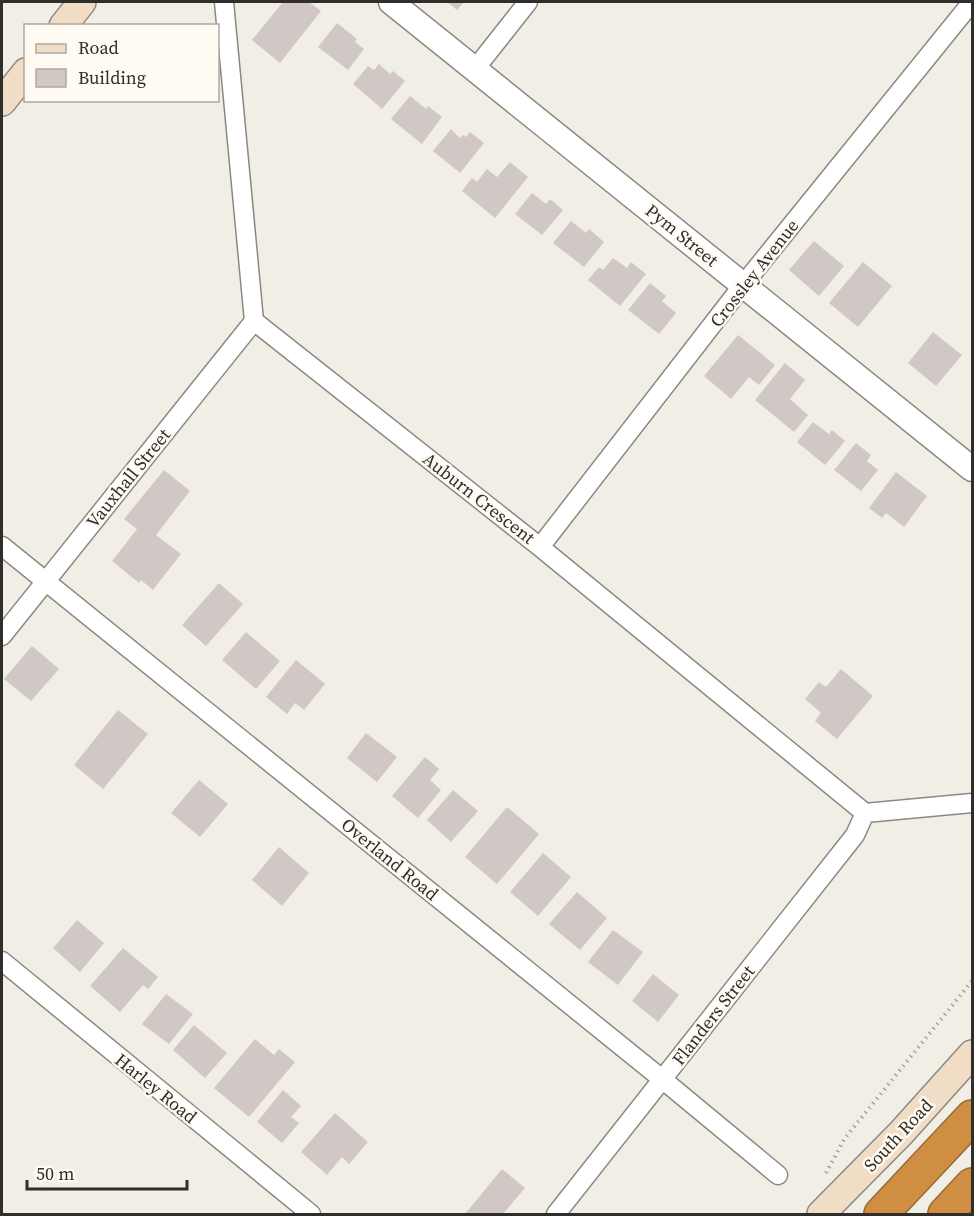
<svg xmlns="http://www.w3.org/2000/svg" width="974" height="1216" font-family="'Source Serif 4',serif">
  <rect width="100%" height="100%" fill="#f1eee6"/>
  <path fill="#d1c8c5" d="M283,2H309L321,11L280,63L252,40Z
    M447,2H464L457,10Z
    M337,23L357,39L355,42L364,49L348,70L318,47Z
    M379,64L390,74L393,71L405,81L382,109L353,84L368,66L374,70Z
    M410,96L426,109L428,106L442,117L422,144L391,119Z
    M451,129L460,138L463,135L466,137L470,132L484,143L460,173L433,151Z
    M510,162L528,177L495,218L462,191L472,178L477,182L487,169L497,177Z
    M532,193L546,204L550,199L563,210L542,235L515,214Z
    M571,221L586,233L589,229L604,242L584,267L553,243Z
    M814,241L844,266L819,296L789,270Z
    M613,258L627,268L631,262L646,274L620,306L588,280L599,267L603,270Z
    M863,262L892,286L858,327L829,303Z
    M650,283L666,296L662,301L676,313L659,334L628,310Z
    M933,332L962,355L936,386L908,363Z
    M738,335L775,365L759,385L749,377L731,399L704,376Z
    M785,363L805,380L790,399L808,415L794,432L755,400Z
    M813,422L829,434L832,430L845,441L825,465L797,442Z
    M856,443L871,455L867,461L878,470L861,491L834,470Z
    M164,470L190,491L156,535L181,554L153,590L141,580L139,583L112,561L137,529L124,519Z
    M896,472L927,496L904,527L886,513L882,518L869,508Z
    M219,583L243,604L206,646L182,625Z
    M246,632L280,661L256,689L222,660Z
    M32,646L59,669L31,701L4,679Z
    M296,660L325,684L304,710L295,703L287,714L266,697Z
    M841,669L873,696L837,739L815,721L821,713L805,699L819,682L826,687Z
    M118,710L148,734L103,789L74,765Z
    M366,733L397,757L377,782L347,758Z
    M425,757L439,769L430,780L441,790L418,818L392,796Z
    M199,780L228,804L200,837L171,813Z
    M453,790L478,811L451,842L427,820Z
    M507,807L539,834L497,884L465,857Z
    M279,847L309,873L282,906L252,880Z
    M543,853L571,877L538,916L510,892Z
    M577,892L607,918L580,950L549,924Z
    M77,920L104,943L80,972L53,948Z
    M613,930L643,952L618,985L588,962Z
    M123,948L158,977L148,989L143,985L120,1012L90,986Z
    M653,974L679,995L658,1022L632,1001Z
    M166,994L193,1014L169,1044L142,1024Z
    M194,1025L227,1053L205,1078L173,1050Z
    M255,1039L274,1055L279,1049L295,1062L249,1117L214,1088Z
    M283,1090L301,1106L291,1117L299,1123L282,1143L257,1122Z
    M335,1113L368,1142L349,1164L342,1157L327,1175L301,1152Z
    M502,1169L525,1188L503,1214H465Z"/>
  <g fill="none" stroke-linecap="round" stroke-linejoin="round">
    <g stroke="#8c8982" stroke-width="21">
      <path id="minor" d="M224,2L254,321L540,547L865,813L972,803
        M475,69L528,2
        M2,546L662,1079L778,1175
        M540,547L743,285L972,2
        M2,636L254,321
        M2,961L311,1214
        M556,1214L855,835L865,813"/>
    </g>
    <g stroke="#8c8982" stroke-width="27">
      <path id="tertiary" d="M391,2L972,469"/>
    </g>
    <g stroke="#8c8982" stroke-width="30">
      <path id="secondary" d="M63,26L82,2
        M2,102L26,72
        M821,1214L901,1133L972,1054"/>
    </g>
    <g stroke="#986c3a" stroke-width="36">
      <path id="motorway" d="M881,1214L972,1117
        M945,1214L972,1185"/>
    </g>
    <path stroke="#a6a49e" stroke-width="4" stroke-dasharray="1.5 4.5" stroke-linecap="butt" d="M826,1173L845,1138L972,981"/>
    <use href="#minor" stroke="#fff" stroke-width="18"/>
    <use href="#tertiary" stroke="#fff" stroke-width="24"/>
    <use href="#secondary" stroke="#f1ddc6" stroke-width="27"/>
    <use href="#motorway" stroke="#d08e42" stroke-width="33"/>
  </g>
  <g text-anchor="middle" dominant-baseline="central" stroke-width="5" stroke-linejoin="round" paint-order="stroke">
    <g font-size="18" fill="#2f2e2b" stroke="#fffbf3">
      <text transform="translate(682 235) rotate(39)">Pym Street</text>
      <text transform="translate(754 273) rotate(-52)">Crossley Avenue</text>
      <text transform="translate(128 478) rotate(-51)">Vauxhall Street</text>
      <text transform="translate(479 498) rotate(38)">Auburn Crescent</text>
      <text transform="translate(390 859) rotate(39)">Overland Road</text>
      <text transform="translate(713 1015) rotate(-52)">Flanders Street</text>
      <text transform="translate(156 1088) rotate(39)">Harley Road</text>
      <text transform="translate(898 1135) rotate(-47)">South Road</text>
    </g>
  </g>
  <rect width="974" height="1216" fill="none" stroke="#2f2e2b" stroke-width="6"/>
  <rect x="24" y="24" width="195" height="78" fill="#fffbf3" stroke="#aca9a3" stroke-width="1.5"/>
  <rect x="36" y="44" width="30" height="9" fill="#f1ddc6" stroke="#aca9a3" stroke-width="1.5"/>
  <text x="78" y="54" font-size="18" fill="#2f2e2b">Road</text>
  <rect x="36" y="69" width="30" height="18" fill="#d1c8c5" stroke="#aca9a3" stroke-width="1.5"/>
  <text x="78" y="84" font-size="18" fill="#2f2e2b">Building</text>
  <path d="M27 1180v9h160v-9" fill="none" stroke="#2f2e2b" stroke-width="3"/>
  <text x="36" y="1180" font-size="18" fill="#2f2e2b" stroke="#fffbf3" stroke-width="4.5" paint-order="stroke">50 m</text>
</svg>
